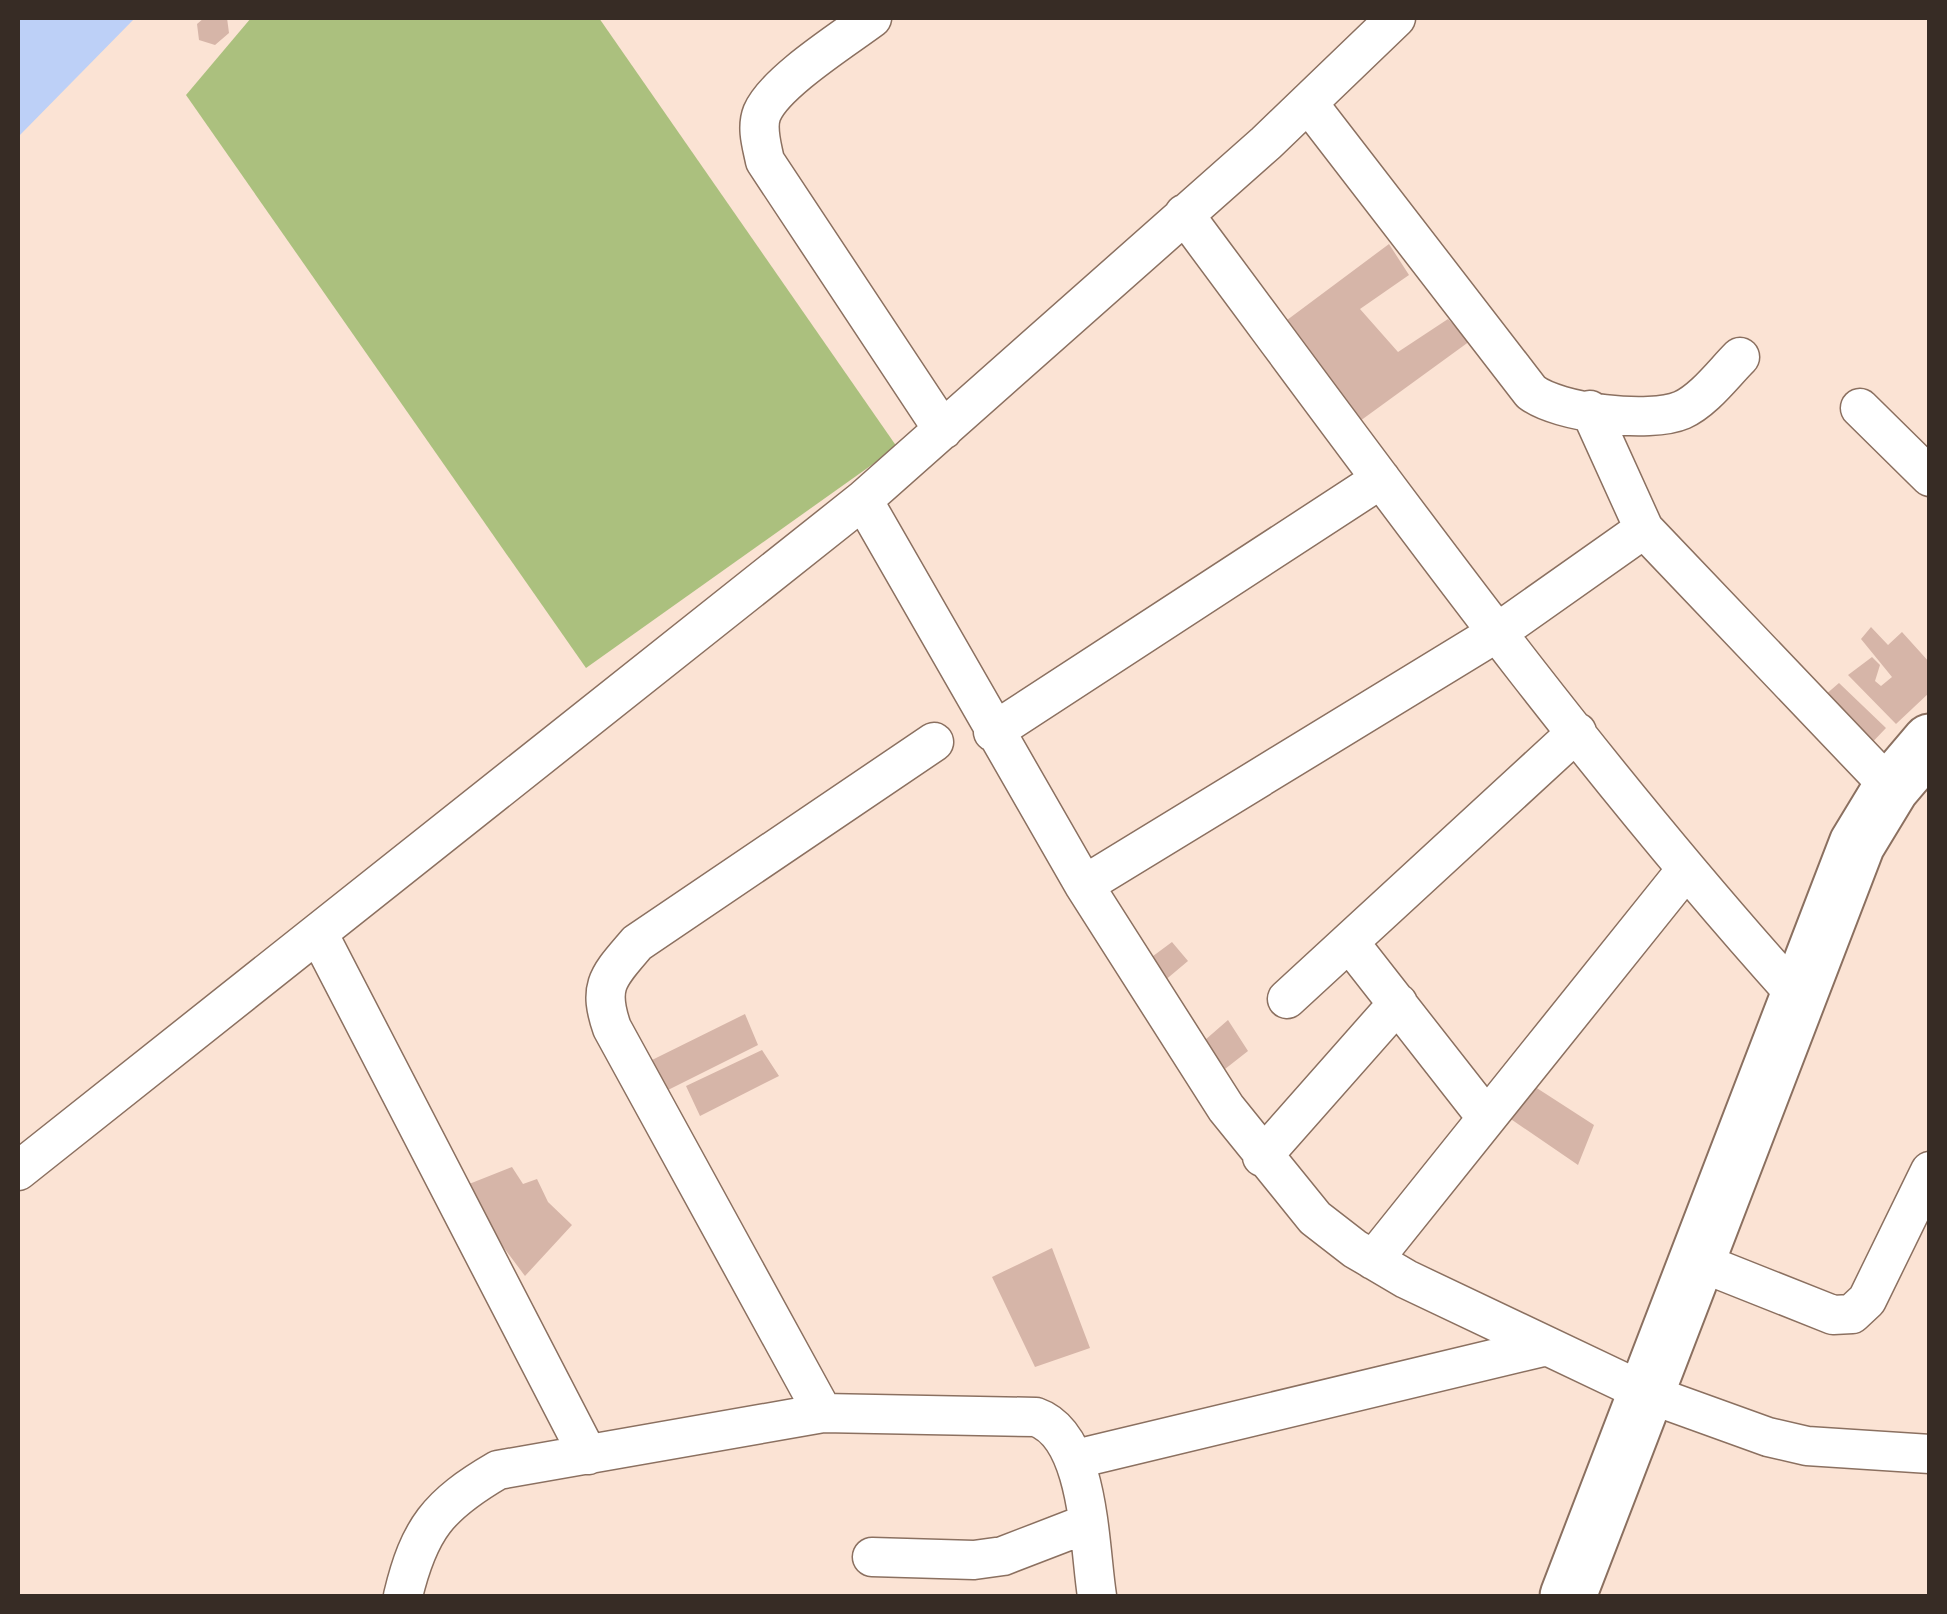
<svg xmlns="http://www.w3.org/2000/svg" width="1947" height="1614" font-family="Bitter,serif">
  <rect width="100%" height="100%" fill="#fbe3d4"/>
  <path fill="#abc07e" d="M251,18H599L897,447L586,668L186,95Z"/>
  <path fill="#bdd0f7" d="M18,18H135L18,137Z"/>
  <path fill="#d6b5a8" d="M204,18H227L229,33L215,45L199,40L197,24Z
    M1389,244L1409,275L1360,309L1398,352L1448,319L1470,341L1349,429L1275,329Z
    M1871,627L1888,645L1902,632L1930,663V692L1896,724L1848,675L1872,657L1880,665L1875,681L1881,686L1892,677L1861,639Z
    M1839,683L1886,728L1864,751L1817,702Z
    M1172,942L1188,961L1157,987L1141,965Z
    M745,1014L758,1045L668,1090L652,1060Z
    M1228,1020L1248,1051L1211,1080L1197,1047Z
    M762,1050L779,1076L700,1116L686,1086Z
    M1529,1083L1594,1125L1578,1165L1502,1113Z
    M512,1167L523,1184L537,1179L548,1202L572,1225L525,1276L459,1188Z
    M1052,1248L1090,1348L1035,1367L992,1277Z"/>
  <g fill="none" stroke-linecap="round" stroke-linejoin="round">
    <g stroke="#8b7060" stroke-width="41">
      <path id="minor" d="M872,18C844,39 775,82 762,113C756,128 762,146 765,161L943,430
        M1308,103L1531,392C1558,413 1650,424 1682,410C1704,400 1723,374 1740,357
        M1184,214C1382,480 1576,751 1798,997
        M1860,408L1930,477
        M1590,410L1644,529L1891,788
        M863,500L1084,885L1226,1108L1315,1218L1355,1249L1406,1279L1646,1393L1768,1437L1807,1446L1930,1454
        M993,732L1381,479
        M1084,885L1498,632L1644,529
        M318,933L588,1455
        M1349,942L1486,1117
        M1287,999L1577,732
        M1262,1157L1398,1003
        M18,1171L863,500L1266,143L1396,18
        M1373,1260L1685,871
        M1697,1261L1833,1315L1852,1314L1867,1300L1930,1171
        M823,1413L612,1028C597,985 609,976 637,943L934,742
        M1076,1459L1547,1346
        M872,1557L974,1560L1003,1556L1086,1524
        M403,1596C419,1529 438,1505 498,1470L823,1413L1036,1417C1090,1436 1089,1545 1097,1596"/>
    </g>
    <g stroke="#8b7060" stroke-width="59">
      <path id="primary" d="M1568,1596L1857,844L1891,788L1930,742"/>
    </g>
    <use href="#minor" stroke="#fff" stroke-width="38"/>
    <use href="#primary" stroke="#fff" stroke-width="55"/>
  </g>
  <rect width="1947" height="1614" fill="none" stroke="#372c25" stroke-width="40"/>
</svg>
